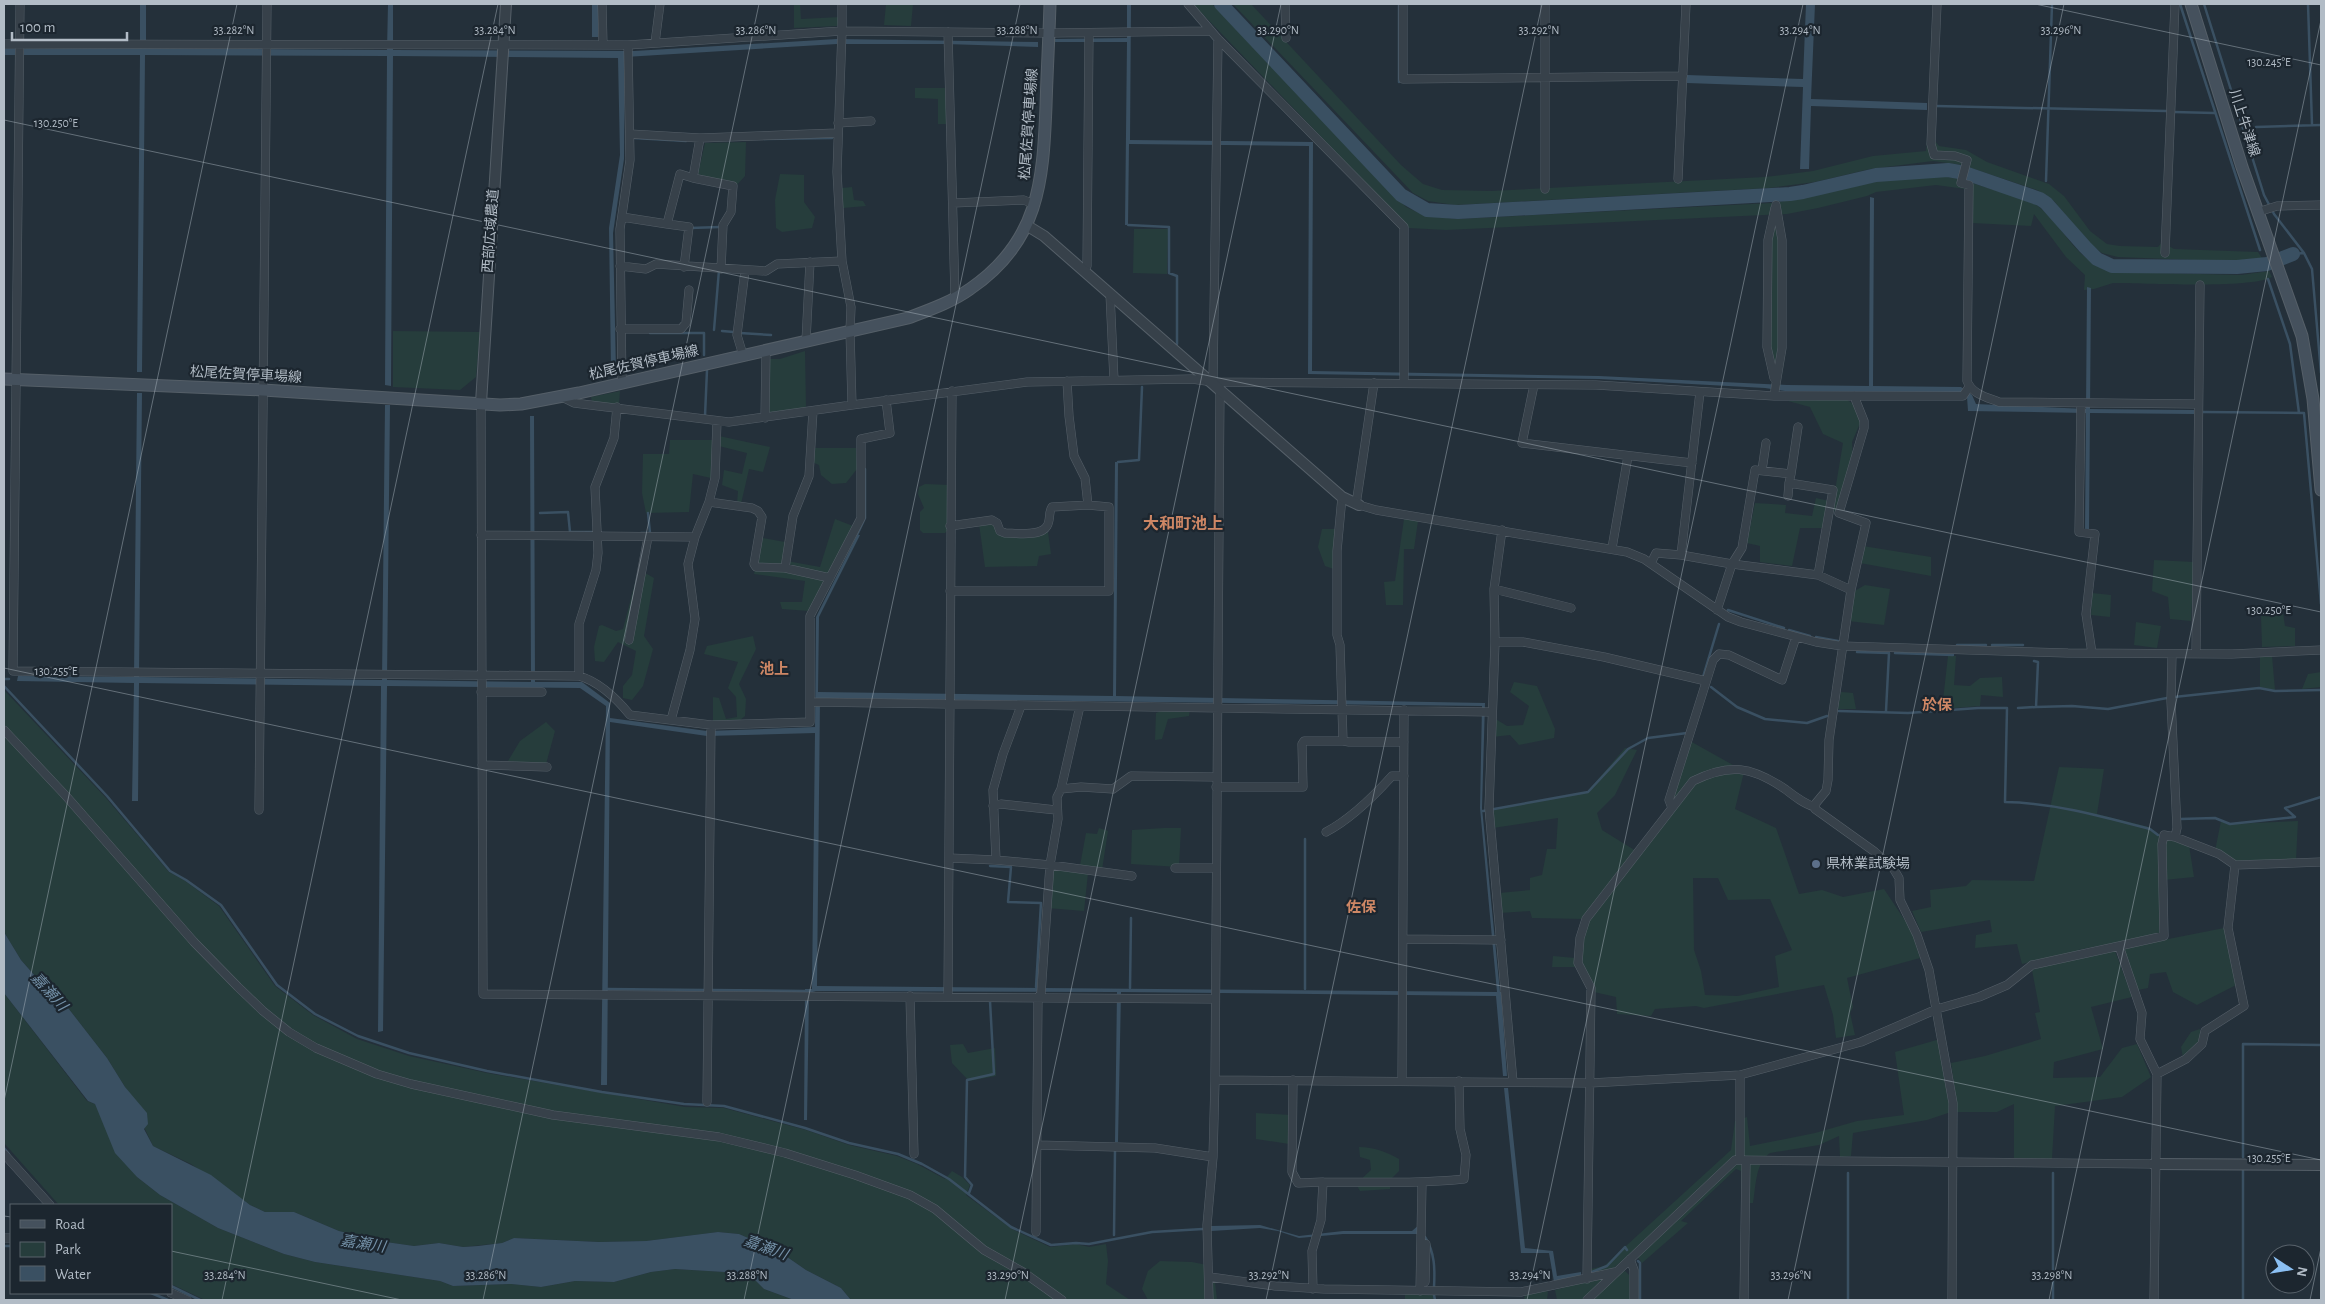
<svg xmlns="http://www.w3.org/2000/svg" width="2325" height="1304" font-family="'Alegreya Sans','Noto Sans JP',sans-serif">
  <rect width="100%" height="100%" fill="#24303a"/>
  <path fill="#263d3c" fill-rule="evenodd" d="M794,4H800L801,19L840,17L837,26L794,28Z
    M886,4H913L911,26L884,25Z
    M1193,4H1212L1406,207L1426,216L1457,219L1771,203C1825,196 1878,176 1932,176C1952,175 1973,183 1991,189C2003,192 2017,195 2028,200C2065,219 2069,262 2117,272L2241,275L2269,271L2272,277C2250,289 2144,283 2113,283L2094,289L2084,290L2085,275L2066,257L2034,214L2031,226L1972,223L1973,190L1936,185L1876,192L1867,196L1818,208L1787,214L1446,230L1409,228Z
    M1233,4H1251L1401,165L1423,184L1442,190L1491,191L1765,177L1813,171L1873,156L1926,151L1927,141H1935L1939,146L1966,150L1987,162L2049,184L2064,196L2090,231L2107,244L2120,246L2158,247L2162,242L2174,249L2258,252L2262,258L2245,262L2118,257L2102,253L2084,239L2054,201L2037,190L1962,165L1933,161L1870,169L1815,182L1769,188L1455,205L1428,201L1413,193Z
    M915,88H946V124H938V99L915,98Z
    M746,142L745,176L736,186L698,174L705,143Z
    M780,174L804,175V202L815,217L812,228L782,232L776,228L775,200Z
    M852,187L854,200L863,201L866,206L843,208L842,188Z
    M1774,218L1780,241V348L1776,367L1773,365L1770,347V242Z
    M1134,229H1168L1167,274L1133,273Z
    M393,331L480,332L476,377L460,390L393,387Z
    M805,351L806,408L767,413L768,359H780Z
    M620,391L619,404L592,402L591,397Z
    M1846,399L1856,406L1861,421L1852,442L1853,460L1836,512L1832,509L1843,443L1823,434L1810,407L1788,401Z
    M719,436L770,447L763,472L749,469L741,504H737L738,491L722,485L724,470L742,474L747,453L719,446Z
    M670,440H713L711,478L693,474L689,512L646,513L642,493L643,454H669Z
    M814,448H856L857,469L846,483L832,484L821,475L819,465L812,462Z
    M925,484L949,485L948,530L945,533H923L920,530V512L924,508L918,494L919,487Z
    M1816,498L1829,501L1823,528H1800L1792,566L1760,562V546L1747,543L1755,503L1786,505L1785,513L1812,516Z
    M835,519L853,526L809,611L782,609L780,602H802L805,581L754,574L763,538L785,542L787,561L820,567Z
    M1404,519L1418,521L1414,549H1404L1403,605H1386L1384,582L1395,581Z
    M991,522L996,525L999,534L1034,535L1048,532L1051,554L1039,556L1037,566L985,567L979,524Z
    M1322,529H1336L1334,569L1325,566L1318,547Z
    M1863,546L1931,557V576L1860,563Z
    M2154,560L2194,562L2191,621L2170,619L2168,597L2152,591Z
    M647,574L654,578L644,636L653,649L643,686L632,700L623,698V686L632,675L636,651L618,642L604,662L595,661L594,647L599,626L602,625L616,631L623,629L637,575Z
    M1865,585L1890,589L1884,625L1848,621L1853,592Z
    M2092,593L2111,595L2110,617L2091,615Z
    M2283,613L2285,626L2295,628V646L2262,647L2261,616Z
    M2136,622L2161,626L2157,648L2134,645Z
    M753,636L756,649L739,684L746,699L745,716L739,721L713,722V697L719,698L726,719L737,717L736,697L728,688L738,662L704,654L707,646Z
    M1948,656H1956L1954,685L1970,686L1980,678L2002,677L2003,697L1981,695L1980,706L1942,709Z
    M2272,656L2275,690L2260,687V657Z
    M2321,672V687L2302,689L2308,674Z
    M1514,682L1537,686L1555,729L1554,738L1519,745L1510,735L1492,737L1494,718L1507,726L1523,725L1529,706L1510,692Z
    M4,690L106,798L169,872L184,880L219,906L275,986L313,1015L357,1039L409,1056L487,1073L685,1107L724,1108L806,1130L849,1145L897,1156L917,1164L945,1179L952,1171L962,1177L970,1185L966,1195L1012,1229L1050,1247L1076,1244L1089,1247L1106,1244L1108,1261L1106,1284L1130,1300H851L841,1288L806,1270L780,1252L761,1247L753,1240L739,1234L718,1232L646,1241L599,1242L514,1238L502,1243L463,1247L439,1243L414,1246L386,1242L339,1231L294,1212H265L250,1205L191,1164L153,1146L125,1087L107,1058L65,1004L50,993L21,960L4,932Z
    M1841,692L1853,693L1856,709H1838Z
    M1190,709L1189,716L1168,719L1162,739L1155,740L1156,713L1164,710Z
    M546,722L555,731L546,764L508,761L520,741Z
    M1690,741L1733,765L1712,770L1675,800L1673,798Z
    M1625,748L1637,750L1615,795L1597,813L1602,830L1636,851L1584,919L1532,918L1530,911L1500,913L1499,893L1530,890V878L1542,875L1547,849H1556L1558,818L1493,828L1490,809L1587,792Z
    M2059,767L2104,769L2097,814L2149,827L2160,835L2159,934L2078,950V958L2115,951L2132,997L2091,1007L2103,1049L2054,1062L2053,1078L2100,1077L2122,1048L2137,1044L2151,1077L2122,1097L2055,1106L2052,1159L2014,1158V1104L1997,1112H1951L1927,1120L1853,1133L1851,1156L1840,1157L1839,1136L1819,1145L1770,1153C1755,1163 1756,1187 1753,1203H1741V1171L1736,1169L1681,1221L1688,1223L1642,1263L1633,1251L1609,1272L1592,1276L1591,1269L1604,1266L1731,1150L1735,1121L1747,1117L1750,1146L1815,1133L1857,1121L1904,1115L1895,1052L1940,1039L1950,1106L1957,1104L1951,1063L1985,1056L2041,1039L2035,1013L2040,1012L2032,970L2054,963L2053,957L2022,964L2017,944L1975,948L1976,935L1992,932L1990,920L1921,932L1912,911L1931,907L1930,890L1966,886L1972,880L2034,881Z
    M1744,772L1735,809L1776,828L1799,894L1822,890L1843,897L1884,889L1912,931L1920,958L1847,978L1853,1007L1850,1013L1855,1035L1836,1038L1833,1015L1824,985L1704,1008L1696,1006L1655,1009L1651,1016L1617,1014L1616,997L1594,992C1581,963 1576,953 1587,922L1695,783L1714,774ZM1693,878H1718L1728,900L1770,899L1792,950L1775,956L1779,987L1738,996L1705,995L1701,971L1694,950Z
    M2221,821L2230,824L2298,821L2296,860L2234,861L2215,851Z
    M1099,828L1108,831L1102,870L1088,873L1084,911L1048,908L1051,867L1079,871L1086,833L1097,834Z
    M1164,828H1181L1179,867L1131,864L1132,830Z
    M2165,838H2171L2189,845L2194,877L2164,880Z
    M2224,928L2236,985L2197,1005L2173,992L2166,972L2150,974L2148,988L2138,990L2123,948Z
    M1553,956L1575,958L1576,967H1552Z
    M4,993L87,1101L95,1104L137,1177L160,1195L218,1228L284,1254L315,1262L440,1281L453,1286L511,1284L541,1287L575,1281L614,1282L651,1272L675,1269L724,1272L756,1281L764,1289L794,1300H205L171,1284V1205H59L4,1143Z
    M2200,1029V1041L2183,1058L2181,1047L2191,1032Z
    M963,1044L968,1053L995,1048L996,1076L969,1081L952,1063L950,1045Z
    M1256,1113L1291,1115L1289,1144L1256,1139Z
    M1359,1147C1374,1147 1387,1152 1399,1159V1171L1391,1179L1390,1189L1360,1191L1356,1184L1371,1170L1370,1160L1360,1157Z
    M1160,1261L1192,1262L1207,1265L1208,1279L1215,1282L1217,1300H1148L1142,1289L1148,1271Z
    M1625,1271L1629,1275L1630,1300H1557L1555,1290Z
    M1548,1291L1547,1300H1524L1525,1295Z
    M1405,1294H1435L1436,1300H1405Z"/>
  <path fill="#3a5062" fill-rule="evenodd" d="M140,4H146V48L387,50L388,4H393V50L634,51L837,39L1038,42V47L945,44H837L625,57L624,159L613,233L616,370H611L609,228L620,155L618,58L393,56L391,386L385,385L387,56L145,55L142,372H137L140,55H4V49L140,48Z
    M592,4H598V37H592Z
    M1127,4H1131L1130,140L1313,142L1312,371L1599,376L1787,385L1869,386L1870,197L1874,198L1873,386L1961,387L1972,395L1976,404L2086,409L2087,287L2091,288L2090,409L2194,410V414L2090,413L2089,529H2085L2086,413L1968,411L1967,397L1961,392L1785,391L1765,388L1599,379L1308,374L1309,146L1129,144L1128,225H1125L1127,42H1055V39L1127,38Z
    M1806,4H1815L1811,99L1927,103V110L1811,106L1809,169H1800L1803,87L1687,83V75L1803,79Z
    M137,393H142L139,677L382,680L385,405H390L387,680L531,682L530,416H534L535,682H582L610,703V718L707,731L815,727L816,617L857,535H860L819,617L818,692L1113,696L1115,462H1118L1116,696L1485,703L1482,808L1500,992H1501L1507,1076H1503L1496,996L1121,992L1118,1142H1115L1117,992L816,991L809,993L807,1120H804L805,989H812L815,733L707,736L610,722L607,1085H601L606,706L580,688L387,686L383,1031L378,1032L381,686L139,683L138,801H132L134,683L17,681L18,676L134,677ZM820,698L1482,706L1480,808L1497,992L817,986Z
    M4,932L21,960L50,993L65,1004L107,1058L125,1087L147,1113L148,1124L144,1129L153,1146L211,1175L250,1205L265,1212H294L339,1231L386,1242L414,1246L439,1243L463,1247L478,1246L502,1243L514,1238L599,1242L646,1241L718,1232L739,1234L753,1240L761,1247L780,1252L806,1270L841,1288L851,1300H794L764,1289L756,1281L724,1272L675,1269L651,1272L614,1282L575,1281L541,1287L511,1284L453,1286L440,1281L315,1262L284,1254L218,1228L160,1195L137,1177L115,1153L95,1104L88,1101L4,993Z
    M1504,1088H1508L1525,1248L1553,1251L1557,1276L1581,1272V1276L1554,1282L1549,1253H1521Z
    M1420,1224L1419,1234H1343L1299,1238L1278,1231L1260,1228L1211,1231V1226L1260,1225L1299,1236L1343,1231H1412Z"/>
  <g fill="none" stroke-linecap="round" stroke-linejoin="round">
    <path stroke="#3a5062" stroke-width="2.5" d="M1399,4V82
      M2180,4L2260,250
      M2204,4L2264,195L2274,214L2304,253
      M2308,4L2312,125
      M1936,106L2166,111
      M2174,112L2214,113
      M2256,127L2321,125
      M634,138L686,141
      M764,139L832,138
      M2046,181L2052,4
      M1128,225L1169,227V273L1177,276V344
      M690,228L720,227
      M2293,254L2304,253L2312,269L2321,373
      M2268,279L2290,344L2299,413
      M714,330L719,270
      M722,331L734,332
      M650,333H704V355
      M740,333L771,335
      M2203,412L2304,413L2321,604
      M705,416L707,370
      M1118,462L1139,460L1142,387
      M540,513L568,512L570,532H594
      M641,533H650L648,513
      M857,535L865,518V469
      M1728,610L1784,628
      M1789,630L1810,636
      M1816,637L1838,641
      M1957,645H1986
      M1992,645H2023
      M1857,652L1889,653L1886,711
      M1895,653L1953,655
      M2034,661L2038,662L2036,707L2072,706L2108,709L2167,698
      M1703,677L1719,624
      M4,679H9
      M4,686L107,796L170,871L186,880L221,905L277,985L315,1014L358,1036L409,1053L487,1071L602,1092L684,1104L724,1106L805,1128L849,1143L898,1154L922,1164L949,1179L1011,1227L1051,1245L1076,1243L1089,1244L1152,1232L1203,1229
      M1711,687L1737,707L1765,719L1807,723L1827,716
      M2174,697L2259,688L2275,691L2321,690
      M2018,708L2036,707
      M1839,711L1908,713L1978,708H2007L2005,802C2055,803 2101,816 2150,829L2158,835
      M1483,811L1588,792L1628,749L1648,738L1687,733
      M2180,819L2215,818L2230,824L2295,817L2285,808L2321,797
      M1305,839V989
      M990,866L1011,867L1008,902L1041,903L1036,987
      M1130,988L1131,918
      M607,989L704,990
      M712,990L805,991
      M4,1148L9,1154
      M2243,1157V1044L2321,1045
      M969,1193L972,1185L965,1177L967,1080L994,1074L990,1001
      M1114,1235L1115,1150
      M1425,1237C1435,1253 1435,1269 1434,1287
      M4,1246H11
      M1638,1261L1640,1263V1300
      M1592,1272L1607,1266L1625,1247L1627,1250
      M171,1286L200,1300
      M151,1293L168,1300
      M1434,1295L1435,1300
      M1848,1300V1173
      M2053,1300V1173
      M2243,1300V1170"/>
    <path stroke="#3a5062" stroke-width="14" d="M1221,4L1401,195L1427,210L1458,212L1790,194L1803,192L1876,175L1948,170L1965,173L2040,199L2046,203L2085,247L2097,259L2112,266L2237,267L2267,264L2293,254"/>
    <g stroke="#555f68" stroke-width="9">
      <path id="minor" d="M20,4L13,671L579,676C600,682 617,699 630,715L711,725L810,722V616L861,518V439L890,433L886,400
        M602,4L603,45
        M1188,4L1218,39L1404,227V383
        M1285,4L1286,38
        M1403,4V79L1683,76
        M1545,4V189
        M1937,4L1931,144L1934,155L1955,156L1967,160L1961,183L1969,185L1967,381C1972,394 1986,397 1999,402L2198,404
        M1211,31L1049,33L842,31L837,172L842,261L851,307L850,331L852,405L1027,382L1192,379L1213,382L1596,385L1774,396H1963L1969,387
        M948,32L955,297
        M655,43L660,4
        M4,44L628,45L842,31V4
        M838,123L871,121
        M630,134L700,138L837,133
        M700,138L693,178L733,186L731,212L723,225L721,269
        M1678,179L1686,4
        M953,203L1024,200L1035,205
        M2258,212L2277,206L2321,205
        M622,217L667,224L680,174L693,178
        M667,224L689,227L684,267
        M2165,253L2175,4
        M620,266L646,269L656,264L766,271L777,264L842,261
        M1084,271L1087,266L1089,33
        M1110,294L1114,380
        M620,329H681L686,323L689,290
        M806,341L810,262
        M743,355L737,335L745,271
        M1774,378L1767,347L1768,240L1775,208
        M1213,382L1218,39
        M622,384L620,229L630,160L628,45
        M1534,385L1522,443L1692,463
        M1774,396L1782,348V240L1776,205
        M562,397L574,403L729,422L852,405
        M481,403L483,994L1215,999
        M2081,403L2079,532L2095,534L2086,614L2092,653
        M813,411L809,476L793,516L785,568L830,578
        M765,418L766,350
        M1762,470L1766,443
        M1791,474L1798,427
        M1788,496L1789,483
        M709,502L752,508L758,511L762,517L754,564L756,567L785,568
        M1354,503L1357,498L1374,383
        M1359,505L1376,510L1627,552L1644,559L1728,617L1741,622L1816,642L1842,646L2068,653L2232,654L2321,650
        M950,526L992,520L997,523L1000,531L1005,533C1015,533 1041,537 1047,526C1051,520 1048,513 1052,507L1088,505L1085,478L1074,456L1069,416L1067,381
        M1502,530L1494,589L1495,642L1489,808L1513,1082
        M481,535L695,537
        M1612,548L1628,456
        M1681,555L1700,392
        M1651,563L1656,553L1681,555L1732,564L1742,548L1755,470L1791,474L1789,483L1833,490L1818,575
        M1494,589L1571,608
        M1851,590L1866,523L1839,513L1864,428V421L1854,396
        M950,591H1109V507L1088,505
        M1717,610L1732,564L1818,575L1851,590L1829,740L1828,780L1826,791L1816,803L1815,809L1875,852L1893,868L1899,878L1900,900L1917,935L1929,970L1953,1103L1952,1300
        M629,640L648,537
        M1495,642H1523L1604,657L1706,681
        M2196,654L2200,285
        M579,676V624L596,570L598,553L595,487L614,438L617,407
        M481,692H542
        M811,702L1491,712
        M1080,706L1061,789L1057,797L1058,819L1050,865L1132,876
        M671,720L690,650L695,619L688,564L695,537L709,502L715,478L717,421
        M4,730L66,796L194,942L238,987L263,1011L289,1032L316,1048L377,1074L411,1084L553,1115L719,1137L785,1153L855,1175L910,1195L935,1209L984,1250L1023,1272L1062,1300
        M1343,741L1349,742H1404
        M482,765L547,767
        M1216,787H1303L1302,744L1304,741H1343L1340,645L1337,635V551L1342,497
        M1061,789L1081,787L1113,789L1131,776L1216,777
        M993,806L1001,804L1056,810
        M1672,808L1669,800L1713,660L1719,654L1729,655L1782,680L1796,637
        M259,810L267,4
        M1326,832C1351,819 1373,797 1392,776H1404
        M2175,837L2219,854L2235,865
        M949,858L996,860L993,790L1003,754L1021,706
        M996,860L1050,865L1041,994L1038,997L1036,1232
        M1175,868H1216
        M1403,939L1501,940
        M2119,946L2164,936L2162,844L2164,835L2175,837L2177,828L2171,701L2172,654
        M910,996L914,1154
        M948,996L952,391
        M2157,1074L2186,1059L2202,1044L2205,1031L2244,1006L2228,928L2235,865L2321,862
        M1740,1075V1159
        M1215,1080L1590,1083L1740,1075L1861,1042L1937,1009L1979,997L2007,985L2032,965L2119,946L2142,1013L2140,1039L2157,1074L2154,1300
        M1293,1080L1292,1172L1298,1183L1323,1182L1321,1220L1312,1251L1313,1289
        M1402,1081L1404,710
        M707,1102L711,725
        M1037,1145L1155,1148L1213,1157
        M4,1154L50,1205
        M1323,1182C1370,1182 1417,1184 1464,1179L1466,1155L1460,1129L1459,1081
        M4,1238H11
        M1630,1259L1634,1270V1300
        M1210,1277L1275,1286L1324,1289L1521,1292L1615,1272
        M1587,1279L1591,988L1578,963L1580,938L1586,919L1693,781C1729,763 1751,766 1785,789C1794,796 1804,804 1815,807
        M1425,1282L1426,1244
        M1420,1291L1422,1183
        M171,1293L187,1300
        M1209,1300L1207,1225L1213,1157L1215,1080L1220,388
        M1587,1300L1735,1160L2154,1164
        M1744,1300L1746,1161"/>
    </g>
    <g stroke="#555f68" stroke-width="12">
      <path id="tertiary" d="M1026,225L1044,236L1342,497L1359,505
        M481,403L506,4
        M2154,1164L2321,1165"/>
    </g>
    <g stroke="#555f68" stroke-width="13">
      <path id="secondary" d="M2191,4L2242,167L2302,336L2313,399L2321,490
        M4,379L263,390L500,405L521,404L579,393L908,318C929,310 952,302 970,289C1039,242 1043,182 1046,106C1047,72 1049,38 1050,4"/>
    </g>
    <use href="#minor" stroke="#37414a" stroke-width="8"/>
    <use href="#tertiary" stroke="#37414a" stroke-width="10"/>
    <use href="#secondary" stroke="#45515d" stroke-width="11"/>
  </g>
  <path fill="none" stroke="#b2bcc6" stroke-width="1" stroke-opacity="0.45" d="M2035,4L2321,65M4,120L2321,612M4,668L2321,1160M4,1101L237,4M4,1216L11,1217M171,1251L402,1300M222,1300L498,4M483,1300L759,4M744,1300L1020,4M1005,1300L1281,4M1266,1300L1542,4M1527,1300L1803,4M1788,1300L2064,4M2049,1300L2321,20M2310,1300L2321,1248"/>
  <circle fill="#5c6f8a" stroke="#1c262f" stroke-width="2" cx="1816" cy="864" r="5"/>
  <g text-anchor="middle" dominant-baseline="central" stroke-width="4.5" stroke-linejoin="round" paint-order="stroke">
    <g font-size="14" fill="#b2bcc6" stroke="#1c262f">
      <text transform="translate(2244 123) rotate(72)">川上牛津線</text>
      <text transform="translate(1029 124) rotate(-86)">松尾佐賀停車場線</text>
      <text transform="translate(491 231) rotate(-86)">西部広域農道</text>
      <text transform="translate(644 363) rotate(-13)">松尾佐賀停車場線</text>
      <text transform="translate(246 375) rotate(3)">松尾佐賀停車場線</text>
    </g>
    <g font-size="14" fill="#b2bcc6" stroke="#1c262f" text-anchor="start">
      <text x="1826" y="864">県林業試験場</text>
    </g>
    <g font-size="15" font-weight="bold" fill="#ce8765" stroke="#1c262f">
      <text x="774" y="669">池上</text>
      <text x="1937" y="705">於保</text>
      <text x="1361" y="907">佐保</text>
    </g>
    <g font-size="15" font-style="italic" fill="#7491a8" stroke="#1c262f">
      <text transform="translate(49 992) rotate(48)">嘉瀬川</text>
      <text transform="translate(363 1244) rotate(9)">嘉瀬川</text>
      <text transform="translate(766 1248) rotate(20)">嘉瀬川</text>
    </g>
    <g font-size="16" font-weight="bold" fill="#ce8765" stroke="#1c262f">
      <text x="1183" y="524">大和町池上</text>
    </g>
  </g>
  <g font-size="12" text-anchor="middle" fill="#b2bcc6" stroke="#1c262f" stroke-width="4.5" stroke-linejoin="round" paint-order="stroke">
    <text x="234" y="34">33.282°N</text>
    <text x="495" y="34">33.284°N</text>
    <text x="756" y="34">33.286°N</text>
    <text x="1017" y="34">33.288°N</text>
    <text x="1278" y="34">33.290°N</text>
    <text x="1539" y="34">33.292°N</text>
    <text x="1800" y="34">33.294°N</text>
    <text x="2061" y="34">33.296°N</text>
    <text x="2269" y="66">130.245°E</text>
    <text x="56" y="127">130.250°E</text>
    <text x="2269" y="614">130.250°E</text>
    <text x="56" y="675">130.255°E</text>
    <text x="2269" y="1162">130.255°E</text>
    <text x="225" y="1279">33.284°N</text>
    <text x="486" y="1279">33.286°N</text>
    <text x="747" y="1279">33.288°N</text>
    <text x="1008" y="1279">33.290°N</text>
    <text x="1269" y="1279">33.292°N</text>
    <text x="1530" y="1279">33.294°N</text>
    <text x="1791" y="1279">33.296°N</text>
    <text x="2052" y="1279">33.298°N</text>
  </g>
  <rect width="2325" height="1304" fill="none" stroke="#b2bcc6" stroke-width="10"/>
  <rect x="10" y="1204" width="162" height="90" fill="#1c262f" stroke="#58626b"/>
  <rect x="20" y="1220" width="25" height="8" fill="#45515d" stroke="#58626b"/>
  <text x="55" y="1229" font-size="15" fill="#b2bcc6">Road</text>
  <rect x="20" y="1242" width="25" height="15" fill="#263d3c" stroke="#58626b"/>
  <text x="55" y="1254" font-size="15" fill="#b2bcc6">Park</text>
  <rect x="20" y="1266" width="25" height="15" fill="#3a5062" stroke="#58626b"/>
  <text x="55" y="1279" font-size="15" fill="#b2bcc6">Water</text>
  <g transform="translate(2290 1269) rotate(102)"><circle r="24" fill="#1c262f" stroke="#58626b"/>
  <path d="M0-4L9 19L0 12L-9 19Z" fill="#8bbff2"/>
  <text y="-8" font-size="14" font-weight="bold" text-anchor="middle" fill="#b2bcc6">N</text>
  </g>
  <path d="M12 32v8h115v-8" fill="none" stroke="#b2bcc6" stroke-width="2.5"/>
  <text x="20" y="32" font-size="15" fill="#b2bcc6" stroke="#1c262f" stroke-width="4" paint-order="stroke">100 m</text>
</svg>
